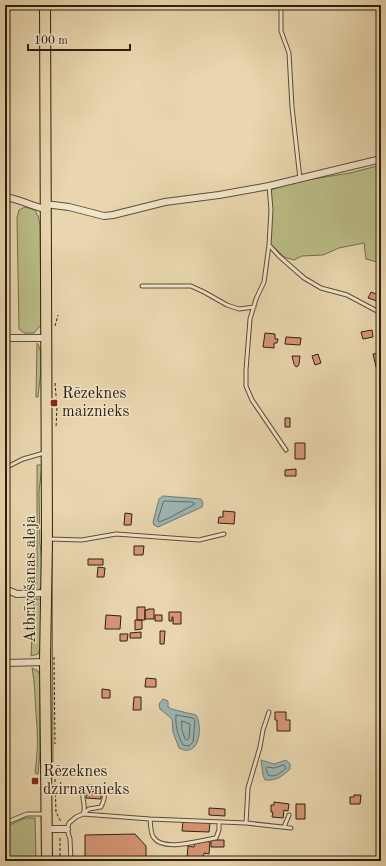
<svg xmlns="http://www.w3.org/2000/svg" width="386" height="866" font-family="'Old Standard TT',serif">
  <rect width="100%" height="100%" fill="#e9d6ae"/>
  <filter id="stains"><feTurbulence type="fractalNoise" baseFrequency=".005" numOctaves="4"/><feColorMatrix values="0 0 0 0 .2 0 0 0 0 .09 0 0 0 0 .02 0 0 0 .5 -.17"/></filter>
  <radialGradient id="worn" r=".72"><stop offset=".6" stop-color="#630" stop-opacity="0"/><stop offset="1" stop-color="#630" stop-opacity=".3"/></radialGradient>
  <path fill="#babd88" stroke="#736e4c" d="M381,165V263L366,259L364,243L339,248L323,255L302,256L294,260L284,257L270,243L271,190L294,182L350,173Z
    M25,207L35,210L38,216L40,225L41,325L34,333H24L19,329L17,218L19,210Z
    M37,343C45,352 39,384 38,397H36Z
    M37,465H42L39,492L40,543L42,563V585L39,590L34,591L36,581L37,565Z
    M52,541L53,762L51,760L50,622L51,542Z
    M34,599H40L42,602L40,648L38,654L31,656Z
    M32,668L38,671L40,675V752L38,774H37L35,773C38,750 38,736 36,714C35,698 35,683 32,668Z
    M25,818H35L36,861H5V827Z"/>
  <path fill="#9cb6b5" stroke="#6f7a73" d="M163,496L201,499L203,503L202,507L158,527L154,525L153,522L159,499Z
    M163,699L168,701V707L171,709L196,715C203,726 200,759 179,748L173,732L172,719L160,709L159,704Z
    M261,760L274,764L286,760L290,764V769C283,776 276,781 265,780L263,775Z"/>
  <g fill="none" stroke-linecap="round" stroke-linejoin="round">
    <path stroke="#646b62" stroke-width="1" d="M164,501L192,502L195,504L169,518L159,522L158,520Z
      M176,715L193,718L195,721L193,742L189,746L183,745C178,736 175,726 176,715Z
      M182,721L190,724L189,738L187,740L185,739L182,730Z
      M284,765L286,768C281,773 274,778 268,775L266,769L267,767L274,768Z"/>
  </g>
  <path fill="#d79675" stroke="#2c2010" d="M371,292L381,296L380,302L368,298Z
    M372,330L373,337L363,339L361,332Z
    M265,333L275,334V339H278L277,343H274V348L263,347Z
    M286,337L301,338L300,345L285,344Z
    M379,353L381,366L376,367L373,354Z
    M318,354L321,363L315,365L312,356Z
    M292,356H300L299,364L298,366L296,367L294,364Z
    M285,418H290V427H285Z
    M295,443H305V459H295Z
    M296,469V476H285V470Z
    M223,511L235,512L234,524L218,523L219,517H223Z
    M125,513L132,514L131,525H124Z
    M134,546H144L143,555H134Z
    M88,559H103V565H88Z
    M98,567L105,568L104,577H97Z
    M137,607H145V620H137Z
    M148,609H154V619H145V610H148Z
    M169,612H181V624H173V617H172V621H169Z
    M106,615L121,616L120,629H105Z
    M155,615H162V621H155Z
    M135,620H142V629L135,630Z
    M160,631H165L164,644H160Z
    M141,632V638H130V633Z
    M120,634H128L127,641H120Z
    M146,678L156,679V687H145Z
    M102,689L110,690V698H102Z
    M134,697H141V710H133Z
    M275,712H286V720H290V731H277V720H275Z
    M86,791L101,792V799L86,798Z
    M354,795H361L360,804H350V797H354Z
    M274,802L289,804L288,811L284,810L283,818L272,817L273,812H271V805H274Z
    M296,804H305V819H296Z
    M209,808L225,809V816L209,815Z
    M183,821L210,823L209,832L182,831Z
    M135,834L146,846V861H85V835Z
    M211,840H224V847H211Z
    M201,841L210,842L209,854L204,853L203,859L187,858L188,846L194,847L195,843H200Z"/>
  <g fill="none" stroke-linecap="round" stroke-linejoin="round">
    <g stroke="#5b4e38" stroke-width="5">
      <path id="service" d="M283,5L281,11V31L289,53L292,107L300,179
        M269,186L271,210L269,245L264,282L256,299L250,319L246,370V386L252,400L286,450
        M269,245L279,256L304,278L321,288L347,295L377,311
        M142,286H191L204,292L227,305L239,309L254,307
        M5,468L23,459L44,453
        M49,539L82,540L116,534L199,540L224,534
        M89,787C105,788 108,792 101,807L89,809L83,814C87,806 81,799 83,789Z
        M150,819C151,825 150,833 154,838C164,852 201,840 216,838L219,830V822
        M5,823L27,814H45
        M246,823L248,788L260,747L263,730L269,712
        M284,827L289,815
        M71,861L70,839L67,829L69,823L76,817L83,814L150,819L246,823L291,828"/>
    </g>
    <g stroke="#5b4e38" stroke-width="8">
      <path id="minor" d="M5,197C19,199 31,206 45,209
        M45,204L69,207L104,216L113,215L165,202L219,195L269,186L381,159
        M5,338H45
        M5,589L17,594L46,593
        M5,663L45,662
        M47,829H67"/>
    </g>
    <g stroke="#2c2010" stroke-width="12">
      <path id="primary" d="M45,5L47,539L45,662L47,861"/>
    </g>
    <path stroke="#2c2010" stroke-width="1" stroke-dasharray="3 2" stroke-linecap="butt" d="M55,326L58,315
      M55,383L57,407L56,428
      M54,657L55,744
      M55,779L56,812L61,822
      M60,861V836"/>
    <use href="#service" stroke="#f1e4ca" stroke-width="3"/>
    <use href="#minor" stroke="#f1e4ca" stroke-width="6"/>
    <use href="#primary" stroke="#e9d6ae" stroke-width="10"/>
  </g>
  <g fill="#8f2418" stroke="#f1e4ca" stroke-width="1.5">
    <rect x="50" y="399" width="8" height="8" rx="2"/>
    <rect x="31" y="777" width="8" height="8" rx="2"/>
  </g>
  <g text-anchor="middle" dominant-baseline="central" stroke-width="3" stroke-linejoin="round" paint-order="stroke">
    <g font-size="16" fill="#2c2010" stroke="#f1e4ca" text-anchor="start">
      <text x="62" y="394">Rēzeknes<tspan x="62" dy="18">maiznieks</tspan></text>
      <text x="43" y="772">Rēzeknes<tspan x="43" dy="18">dzirnavnieks</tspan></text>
    </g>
    <g font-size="16" fill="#2c2010" stroke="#f1e4ca">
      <text transform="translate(31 579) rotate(-90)">Atbrīvošanas aleja</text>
    </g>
  </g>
  <rect width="386" height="866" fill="none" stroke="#e9d6ae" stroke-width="20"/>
  <rect x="6" y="6" width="374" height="854" fill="none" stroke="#2c2010" stroke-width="2"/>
  <rect x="10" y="10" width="366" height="846" fill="none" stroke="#2c2010"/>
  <path d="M28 44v6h102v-6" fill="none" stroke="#2c2010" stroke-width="2"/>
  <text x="34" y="44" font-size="12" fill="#2c2010" stroke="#f1e4ca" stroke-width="3" paint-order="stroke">100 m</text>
  <rect width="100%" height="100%" filter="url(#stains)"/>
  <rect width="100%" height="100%" fill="url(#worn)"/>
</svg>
